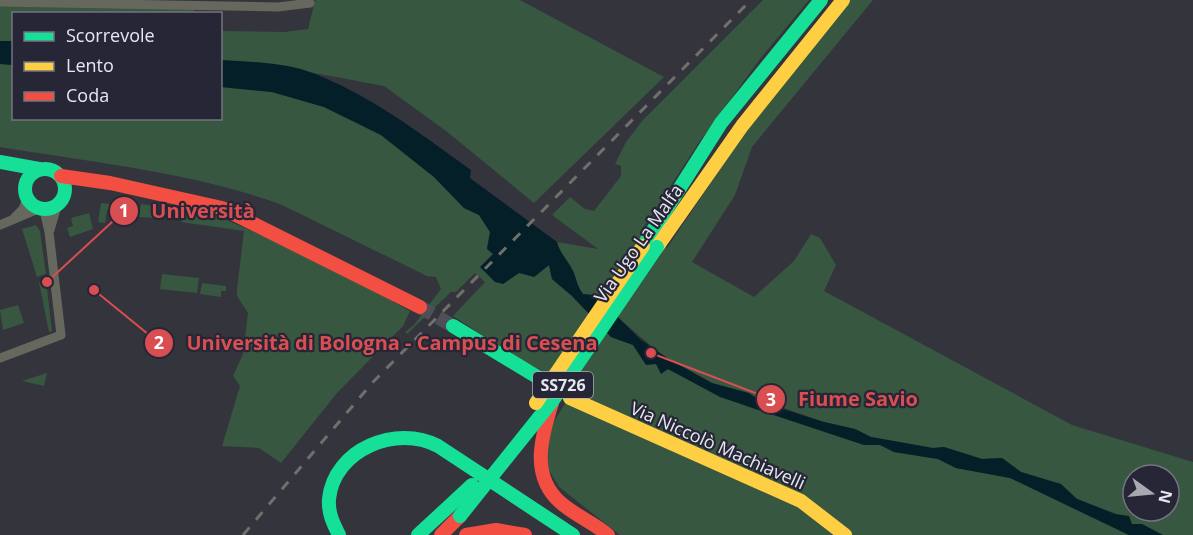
<svg xmlns="http://www.w3.org/2000/svg" width="1193" height="535" font-family="'Open Sans',sans-serif">
  <rect width="100%" height="100%" fill="#34343d"/>
  <path fill="#375740" fill-rule="evenodd" d="M315,0H520L664,77L534,203L446,131L384,86L266,64L221,60L220,31L285,32L308,29Z
    M763,0H809L760,59L698,144L643,228L667,248L741,138L850,0H873L752,147L735,195L692,262L754,297L794,261L811,234L820,238L836,265L824,291L1072,425L1193,462V535H1163L1132,524L1122,516L1077,499L1061,485L1021,472L1002,458L982,459L944,447L933,448L871,437L855,429L824,422L712,383L662,355L623,322L583,294L577,286L574,272L560,255L557,242L598,249L552,215L570,197L585,209L594,211L621,176V166L615,164L626,142L643,120ZM1133,475H1169V511H1133Z
    M0,6L194,8V14H14L13,41H0Z
    M0,64L13,65L14,118H220L221,87L272,92L324,107L381,135L434,177L464,208L479,215L490,232L487,248L493,254L481,267L503,284L519,272L534,277L549,265L552,279L572,296L611,337L633,345L646,364H656L746,406L864,445H880L894,452L938,459L956,468L1010,478L1129,535H620L559,487L544,462L553,423L574,389L509,353L453,316L485,282L475,273L456,292H451L407,334L405,332L414,325L441,289L436,277L427,276L282,205C197,173 90,162 0,147Z
    M101,203L126,206L125,213L107,210L105,223L98,222Z
    M141,204L156,206L154,218L139,217Z
    M183,206L208,212L314,258L410,311L403,326L337,393L281,463L259,448L222,446L240,386L233,376L243,354L248,313L237,296V289L244,231L181,222Z
    M89,213L93,229L70,237L67,228L73,226L71,218Z
    M36,225L40,231L46,274L37,277L22,229Z
    M162,274L199,278L197,293L160,289Z
    M46,280L52,331L49,332L39,282Z
    M202,283L226,286V291H221V297L200,294Z
    M18,305L24,323L3,330L0,310Z
    M47,373L44,386L22,381Z"/>
  <path fill="#051f29" d="M0,41H13V65L0,64Z
    M220,60C248,62 280,62 307,71C368,93 418,132 471,170L470,178L557,242C560,254 568,260 573,271C577,280 577,286 583,294L596,295L640,339L670,360L712,383L749,393L764,403L824,422L855,429L871,437L933,448L944,447L982,459L1002,458L1021,472L1061,484L1077,499L1115,514L1129,516L1132,524H1142L1163,535H1129L1010,478L956,468L938,459L894,452L880,445H864L720,397L668,369L661,374L656,364L646,365L633,345L611,337L572,296L552,279L549,265L534,277L519,273L503,284L495,282L480,267L493,254L487,249L490,232L479,215L464,208L434,177L381,135L324,107L272,92L221,87Z"/>
  <g fill="none" stroke-linecap="round" stroke-linejoin="round">
    <path stroke="#4f4f58" stroke-width="14" stroke-dasharray="14 7" stroke-linecap="butt" d="M420,307L453,326"/>
    <path stroke="#67685d" stroke-width="9" d="M0,2L278,7L310,3
      M15,217L23,209L27,199
      M0,225L38,209
      M50,230L57,206
      M0,358L61,335L49,232L44,210"/>
    <path stroke="#16e098" stroke-width="14" d="M0,162L39,169
      M25 189a20 20 0 1 1 40 0a20 20 0 1 1-40 0Z
      M643,246L721,123L821,0
      M453,326L539,378
      M339,535C333,523 328,513 329,499C334,449 397,424 438,446L573,535
      M418,535L472,485"/>
    <path stroke="#ffcf43" stroke-width="14" d="M657,247L742,126L843,0
      M570,398L801,501L845,535"/>
    <path stroke="#f24e42" stroke-width="14" d="M61,176L110,183L222,208L420,307
      M552,403C541,438 530,476 561,503C576,516 594,523 608,535
      M441,535L460,516
      M466,535L496,530L525,535"/>
    <path stroke="#70706b" stroke-width="3" stroke-dasharray="10 10" stroke-linecap="butt" d="M243,535L373,382L751,0"/>
    <path stroke="#16e098" stroke-width="14" d="M460,516L553,400L657,247"/>
    <path stroke="#ffcf43" stroke-width="14" d="M536,403L643,246"/>
  </g>
  <g text-anchor="middle" dominant-baseline="central" stroke-width="4.5" stroke-linejoin="round" paint-order="stroke">
    <rect fill="#272636" stroke="#adadba" stroke-width="1.5" x="533" y="372" width="60" height="26" rx="4.5"/>
    <g font-size="16" font-weight="bold" fill="#e7e7f2">
      <text x="563" y="385">SS726</text>
    </g>
    <g font-size="18" fill="#e7e7f2" stroke="#272636">
      <text transform="translate(638 243) rotate(-55)">Via Ugo La Malfa</text>
      <text transform="translate(718 445) rotate(24)">Via Niccolò Machiavelli</text>
    </g>
  </g>
  <path fill="none" stroke="#d94e50" stroke-width="2" d="M47 282L124 211M94 290L159 343M651 353L771 399"/>
  <g fill="#d94e50" stroke="#272636" stroke-width="2">
    <circle cx="47" cy="282" r="6"/>
    <circle cx="94" cy="290" r="6"/>
    <circle cx="651" cy="353" r="6"/>
    <circle cx="124" cy="211" r="15"/>
    <circle cx="159" cy="343" r="15"/>
    <circle cx="771" cy="399" r="15"/>
  </g>
  <g font-size="18" text-anchor="middle" font-weight="bold" fill="#fff">
    <text x="124" y="217">1</text>
    <text x="159" y="349">2</text>
    <text x="771" y="406">3</text>
  </g>
  <g font-size="20" text-anchor="middle" font-weight="bold" fill="#d94e50" stroke="#272636" stroke-width="4.5" stroke-linejoin="round" paint-order="stroke">
    <text x="203" y="218">Università</text>
    <text x="392" y="350">Università di Bologna - Campus di Cesena</text>
    <text x="858" y="406">Fiume Savio</text>
  </g>
  <rect x="12" y="12" width="210" height="108" fill="#272636" stroke="#747381" stroke-width="1.5"/>
  <rect x="24" y="32" width="30" height="9" fill="#16e098" stroke="#747381" stroke-width="1.5"/>
  <text x="66" y="42" font-size="18" fill="#e7e7f2">Scorrevole</text>
  <rect x="24" y="62" width="30" height="9" fill="#ffcf43" stroke="#747381" stroke-width="1.5"/>
  <text x="66" y="72" font-size="18" fill="#e7e7f2">Lento</text>
  <rect x="24" y="92" width="30" height="9" fill="#f24e42" stroke="#747381" stroke-width="1.5"/>
  <text x="66" y="102" font-size="18" fill="#e7e7f2">Coda</text>
  <g transform="translate(1151 493) rotate(105)"><circle r="28" fill="#272636" stroke="#747381" stroke-width="1.5"/>
  <path d="M0-4.5L10 22L0 15L-10 22Z" fill="#a8a8b3"/>
  <text y="-9" font-size="16" font-weight="bold" text-anchor="middle" fill="#e7e7f2">N</text>
  </g>
</svg>
